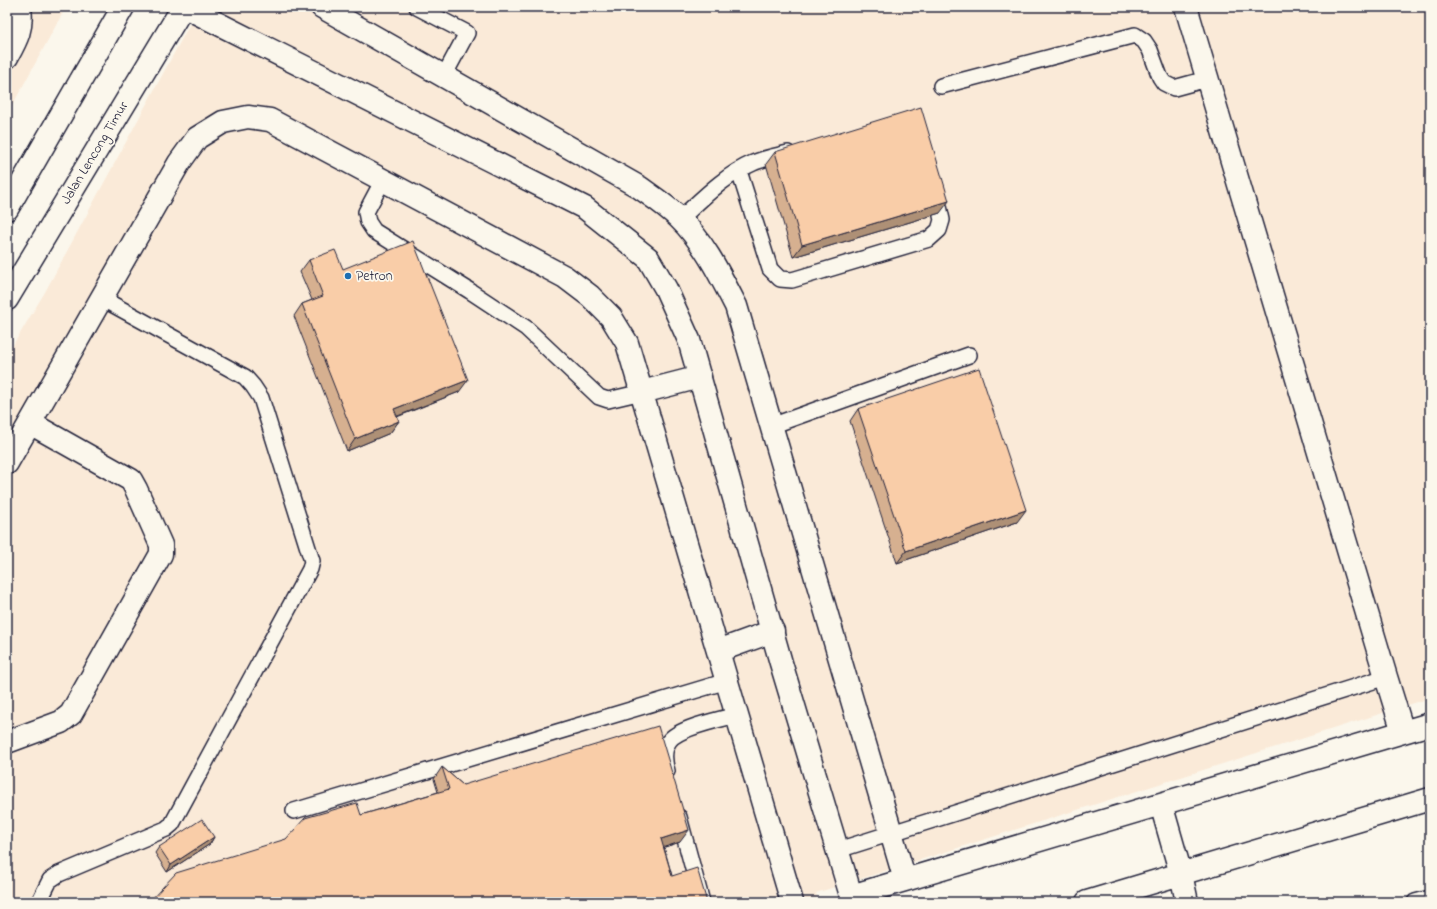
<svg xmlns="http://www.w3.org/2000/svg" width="1437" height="909" font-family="'Indie Flower',sans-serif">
  <rect width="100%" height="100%" fill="#fbf7ec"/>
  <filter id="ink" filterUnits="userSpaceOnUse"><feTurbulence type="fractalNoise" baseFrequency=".025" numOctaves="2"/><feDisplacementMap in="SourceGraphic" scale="8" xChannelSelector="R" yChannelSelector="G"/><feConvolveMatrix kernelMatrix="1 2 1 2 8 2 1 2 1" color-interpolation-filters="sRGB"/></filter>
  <g filter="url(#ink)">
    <path fill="#faead8" d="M7,7H66L7,115Z
      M199,7H1430V698L816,893L819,902H7V355L45,292Z"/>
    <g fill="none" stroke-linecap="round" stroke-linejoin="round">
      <g stroke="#22223b" stroke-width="18">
        <path id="service" d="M417,7L467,33L444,76
          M941,86L1135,35L1144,41L1150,50L1160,77L1164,83L1174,88L1207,79
          M739,171L770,269L780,279L792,280L929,239L939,230L942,220L936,193
          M383,180L366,212L368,222L374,231L470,291L526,328L599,397L608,400L642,392
          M680,219C702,199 725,175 753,163C764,158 777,156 788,153
          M771,426L969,355
          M667,771C664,761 663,750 669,741C678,728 721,719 737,715
          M294,811L727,681
          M679,817L702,902
          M838,850L1386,677
          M39,902L50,880L59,874L166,829L172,824L310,569L312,561L261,398L253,386L245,377L101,298
          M1415,902L1430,898"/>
      </g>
      <g stroke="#22223b" stroke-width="25">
        <path id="minor" d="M322,7L639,187C653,197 667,206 679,218C704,242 720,275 736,306L905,880
          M1186,7L1386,677L1403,732
          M7,57C17,39 23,28 20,7
          M642,392L700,377
          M7,463L179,163L197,138L223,122L248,117L270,120L565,277L590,296L611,317L627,343L792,902
          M718,651L773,631
          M7,742L61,722L71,714L161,554V545L136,489L131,480L30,423
          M1161,804L1181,874L1187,902
          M851,896L1430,724
          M1087,902L1430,799"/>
      </g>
      <g stroke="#22223b" stroke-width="25">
        <path id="tertiary" d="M185,7L585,208L648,258L666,289L689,340L781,663L853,902"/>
      </g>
      <g stroke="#22223b" stroke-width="25">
        <path id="trunk" d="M7,209L123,7
          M7,299L183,7"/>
      </g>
      <use href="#service" stroke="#fbf7ec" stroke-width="15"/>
      <use href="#minor" stroke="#fbf7ec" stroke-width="22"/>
      <use href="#tertiary" stroke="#fbf7ec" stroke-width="22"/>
      <use href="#trunk" stroke="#fbf7ec" stroke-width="22"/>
    </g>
    <path fill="#d6b090" stroke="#22223b" d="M775,152L940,213L793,257L766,164Z
      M309,260L343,269L459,392L397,417L399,421L390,433L347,451L294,316L302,304L312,300L300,272Z
      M858,409L1017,522L897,563L850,421Z
      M442,767L463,785L680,842L664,847L672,876L286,839L361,815L438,792L434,779Z
      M214,837L210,844L167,872L155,853L159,847Z"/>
    <path fill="#ae9076" stroke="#22223b" d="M949,201L940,213L793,257L802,245Z
      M468,380L459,392L385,421L394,409Z
      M399,421L390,433L347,451L355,439Z
      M1026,510L1017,522L897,563L906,551Z
      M689,830L680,842L653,851L661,839Z
      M214,837L210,844L167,872L171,865Z"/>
    <path fill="#f9cda8" stroke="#22223b" d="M921,107L949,201L802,245L775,152Z
      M413,241L468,380L394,409L399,421L355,439L302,304L323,296L309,260L335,250L343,269Z
      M979,368L1026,510L906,551L858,409Z
      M658,726L689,830L661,839L672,876L697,868L707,902H149L176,873L286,839L305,818L357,803L361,815L449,789L442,767L463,785Z
      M202,819L214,837L171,865L159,847Z
      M76,897L84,902H73Z"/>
  </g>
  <circle fill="#1f6fb2" stroke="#fbf7ec" stroke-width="1.5" cx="348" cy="276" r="4"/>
  <g text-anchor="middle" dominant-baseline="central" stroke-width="3.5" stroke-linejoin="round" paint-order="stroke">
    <g font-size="14" fill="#22223b" stroke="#fbf7ec">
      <text transform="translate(95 153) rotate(-59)">Jalan Lencong Timur</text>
    </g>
    <g font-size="14" fill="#22223b" stroke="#fbf7ec" text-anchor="start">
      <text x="356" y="276">Petron</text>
    </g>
  </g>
  <rect width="1437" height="909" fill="none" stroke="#fbf7ec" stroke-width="24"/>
  <rect x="12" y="12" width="1413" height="885" fill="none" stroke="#22223b" stroke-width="1.5" filter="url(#ink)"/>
</svg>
